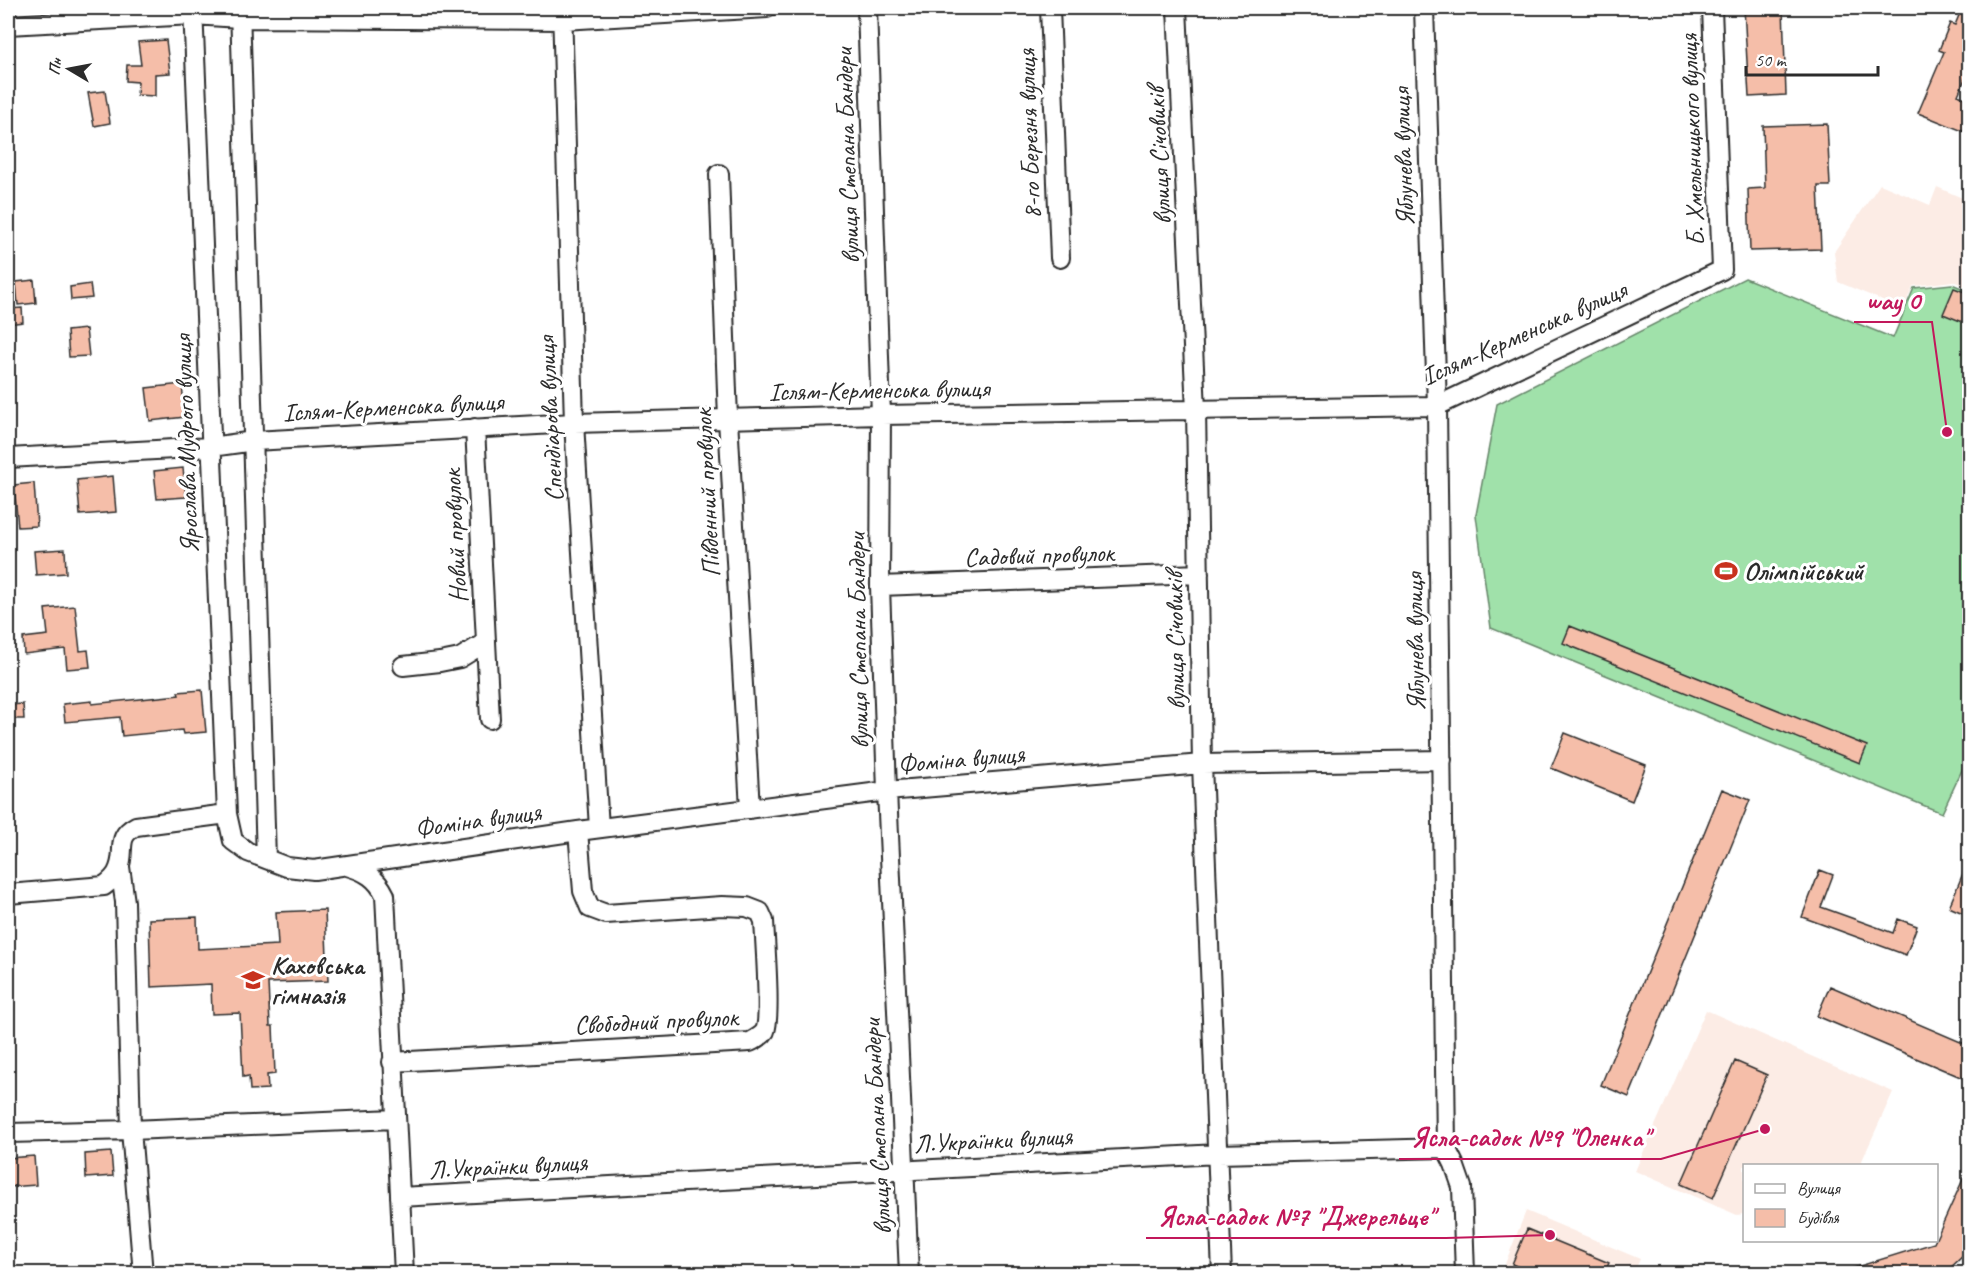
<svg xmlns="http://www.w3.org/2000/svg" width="1977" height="1281" font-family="Caveat,sans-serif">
  <rect width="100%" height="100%" fill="#fff"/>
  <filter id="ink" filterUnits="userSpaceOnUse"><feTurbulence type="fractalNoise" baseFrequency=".0167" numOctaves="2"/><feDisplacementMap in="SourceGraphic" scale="12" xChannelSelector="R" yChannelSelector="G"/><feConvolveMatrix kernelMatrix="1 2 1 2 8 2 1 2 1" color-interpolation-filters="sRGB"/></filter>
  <g filter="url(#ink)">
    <path fill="#fcece5" d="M1880,184L1930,205L1937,187L1969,201V288L1953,281L1913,286L1903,309L1838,282L1834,252Z
      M1706,1010L1893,1092L1860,1165L1744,1166V1214L1737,1215L1635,1171Z
      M1526,1211L1640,1259L1634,1273L1501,1274Z"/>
    <path fill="#a0e1aa" stroke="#66866a" stroke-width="1.5" d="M1745,278L1893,338L1914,288L1952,284L1969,291V755L1942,813L1491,628L1476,515L1497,404Z"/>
    <path fill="#f5bea9" stroke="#2b2b2b" stroke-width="1.5" d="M1744,8H1783L1786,95L1749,97Z
      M1962,8H1970V67L1958,95L1970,100V134L1918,113L1944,52L1939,50L1950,23L1955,25Z
      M166,40L170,73L155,74V96L137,95L138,82L126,81L127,65H141L138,42Z
      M105,91L110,123L94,126L88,93Z
      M1827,124L1830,186H1818L1821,249L1750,251L1748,189L1765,188L1763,126Z
      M34,280L36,303L18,305L16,282Z
      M90,284L92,298L71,300L70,287Z
      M1954,288L1970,294V325L1943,314Z
      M22,308L23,322L8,324V309Z
      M86,329L89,356L69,357L67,331Z
      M182,384L185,417L150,421L146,388Z
      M183,468L186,497L157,499L154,471Z
      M113,476L116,512L80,515L77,480Z
      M34,483L37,526L18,527L14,485Z
      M65,549L66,573L36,575L34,551Z
      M75,606L80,651L88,650L90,667L67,669L65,649L24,654L23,638L48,635L45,609Z
      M1570,626L1867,746L1860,763L1563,643Z
      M202,690L206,732L183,734L182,730L122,736L120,717L65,722L63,704L92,701V704L179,695L178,692Z
      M23,704L24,719H8V705Z
      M1565,733L1646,765L1632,801L1551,768Z
      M1722,789L1750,800L1629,1097L1601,1085Z
      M1969,859H1970V916L1949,907Z
      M1820,870L1833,875L1821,907L1893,933L1898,919L1917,926L1906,955L1802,917Z
      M325,910L328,981L268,983L270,1026H273L275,1074L267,1075L268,1089L250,1090L249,1076L243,1077L240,1013L212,1014L211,984L151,987L149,919L197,917L198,949L278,945L276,912Z
      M1830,986L1970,1046V1081L1817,1016Z
      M1735,1061L1767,1075L1713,1198L1681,1184Z
      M111,1152L113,1176L86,1178L85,1154Z
      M34,1156L36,1185L9,1187L8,1158Z
      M1970,1164V1245L1966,1253L1946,1272L1941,1274H1847V1270L1934,1243Z
      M1527,1229L1609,1263L1604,1274H1535L1512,1264Z"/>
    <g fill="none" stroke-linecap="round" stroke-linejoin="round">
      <g stroke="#2b2b2b" stroke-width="22">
        <path id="minor" d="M193,8L227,814L233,841L248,852L287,867L314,870L578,831L887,791L1202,764L1442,760
          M240,8L266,859
          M562,8L574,423L599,828
          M867,8L881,415L880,586L887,791L909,1274
          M1050,8L1060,258
          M1177,8L1196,410L1202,764L1222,1274
          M1424,8L1437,406L1446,1148L1454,1164L1462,1187L1465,1274
          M8,25L193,15L240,18L563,20L767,8
          M719,174L728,419L750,809
          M475,428L490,719
          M8,458L211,447L254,441L574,423L881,415L1437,406L1722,270L1712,8
          M880,586L1199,574
          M403,666L440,662L460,658L486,642
          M347,866C365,871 377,878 385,895L404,1274
          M120,867L125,902L131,1130L143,1274
          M8,894L104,886C111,881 117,875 119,868C126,850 115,837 136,826L227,814
          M392,1062L750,1042C756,1039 762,1036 765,1031C771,1018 765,941 764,921L760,912L747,907L722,906L606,914L590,908L583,891L578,831
          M8,1133L131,1130L395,1119
          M400,1197L1218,1154L1446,1148"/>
      </g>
      <use href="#minor" stroke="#fff" stroke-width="18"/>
    </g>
  </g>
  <defs>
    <g id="stadium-bare" transform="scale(1.8)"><path d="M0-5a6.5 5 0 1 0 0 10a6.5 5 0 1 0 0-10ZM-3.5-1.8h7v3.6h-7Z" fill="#c8321e" stroke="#fff" stroke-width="2.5" paint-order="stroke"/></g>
    <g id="school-bare" transform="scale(1.8)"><path d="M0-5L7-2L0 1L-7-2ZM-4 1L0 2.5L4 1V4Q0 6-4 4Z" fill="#c8321e" stroke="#fff" stroke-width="2.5" paint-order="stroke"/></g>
  </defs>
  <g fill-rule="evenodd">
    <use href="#stadium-bare" x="1726" y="571"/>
    <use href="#school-bare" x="253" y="980"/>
  </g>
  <g text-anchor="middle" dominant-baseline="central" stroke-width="6" stroke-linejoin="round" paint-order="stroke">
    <g font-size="26" fill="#2b2b2b" stroke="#fff">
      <text transform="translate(1029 134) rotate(-92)">8-го Березня вулиця</text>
      <text transform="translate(1692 140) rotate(-92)">Б. Хмельницького вулиця</text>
      <text transform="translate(847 156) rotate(-92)">вулиця Степана Бандери</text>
      <text transform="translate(1159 156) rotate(-93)">вулиця Січовиків</text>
      <text transform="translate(1403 157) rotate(-92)">Яблунева вулиця</text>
      <text transform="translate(1524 333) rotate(-24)">Іслям-Керменська вулиця</text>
      <text transform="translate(879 390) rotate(-1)">Іслям-Керменська вулиця</text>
      <text transform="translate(393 407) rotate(-3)">Іслям-Керменська вулиця</text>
      <text transform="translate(550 419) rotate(-93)">Спендіарова вулиця</text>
      <text transform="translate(186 444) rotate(-92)">Ярослава Мудрого вулиця</text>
      <text transform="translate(707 493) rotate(-93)">Південний провулок</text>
      <text transform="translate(455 536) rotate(-93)">Новий провулок</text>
      <text transform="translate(1039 555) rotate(-2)">Садовий провулок</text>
      <text transform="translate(858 641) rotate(-91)">вулиця Степана Бандери</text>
      <text transform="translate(1175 641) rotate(-91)">вулиця Січовиків</text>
      <text transform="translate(1415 642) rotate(-91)">Яблунева вулиця</text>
      <text transform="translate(961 759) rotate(-5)">Фоміна вулиця</text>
      <text transform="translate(478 820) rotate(-8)">Фоміна вулиця</text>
      <text transform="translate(656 1021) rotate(-3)">Свободний провулок</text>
      <text transform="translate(877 1127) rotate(-93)">вулиця Степана Бандери</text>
      <text transform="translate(993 1140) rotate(-3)">Л.Українки вулиця</text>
      <text transform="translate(508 1166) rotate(-3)">Л.Українки вулиця</text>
    </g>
    <g font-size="26" font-weight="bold" fill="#2b2b2b" stroke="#fff" text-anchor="start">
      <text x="1744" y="571">Олімпійський</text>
      <text x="271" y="965">Каховська<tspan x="271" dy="30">гімназія</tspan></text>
    </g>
  </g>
  <path fill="none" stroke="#c2185b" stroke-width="2" d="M1947 432L1932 322H1854M1765 1129L1661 1159H1399M1550 1235L1446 1238H1146"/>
  <g fill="#c2185b" stroke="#fff" stroke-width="2">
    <circle cx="1947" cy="432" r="6"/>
    <circle cx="1765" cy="1129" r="6"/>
    <circle cx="1550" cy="1235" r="6"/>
  </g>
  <g font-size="27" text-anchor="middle" font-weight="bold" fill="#c2185b" stroke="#fff" stroke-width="6" stroke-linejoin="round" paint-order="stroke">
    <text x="1893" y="309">way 0</text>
    <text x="1530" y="1146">Ясла-садок №9 "Оленка"</text>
    <text x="1296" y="1225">Ясла-садок №7 "Джерельце"</text>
  </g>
  <rect width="1977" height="1281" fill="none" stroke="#fff" stroke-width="30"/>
  <rect x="15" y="15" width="1947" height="1251" fill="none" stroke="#2b2b2b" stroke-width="2" filter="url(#ink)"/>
  <rect x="1743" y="1164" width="195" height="78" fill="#ffffff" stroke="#aaaaaa" stroke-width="1.5"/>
  <rect x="1755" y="1184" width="30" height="9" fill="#ffffff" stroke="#aaaaaa" stroke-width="1.5"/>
  <text x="1797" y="1194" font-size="18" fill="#2b2b2b">Вулиця</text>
  <rect x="1755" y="1209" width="30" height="18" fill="#f5bea9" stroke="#aaaaaa" stroke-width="1.5"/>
  <text x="1797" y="1224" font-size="18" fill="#2b2b2b">Будівля</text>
  <g transform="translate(69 69) rotate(280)" stroke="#ffffff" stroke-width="4.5" paint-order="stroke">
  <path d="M0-4.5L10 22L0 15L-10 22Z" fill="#2b2b2b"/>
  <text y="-9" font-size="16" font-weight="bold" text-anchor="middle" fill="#2b2b2b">Пн</text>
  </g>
  <path d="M1746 66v9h132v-9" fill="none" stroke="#2b2b2b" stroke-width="3"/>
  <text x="1755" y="66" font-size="18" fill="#2b2b2b" stroke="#ffffff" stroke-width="4.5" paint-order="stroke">50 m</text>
</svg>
